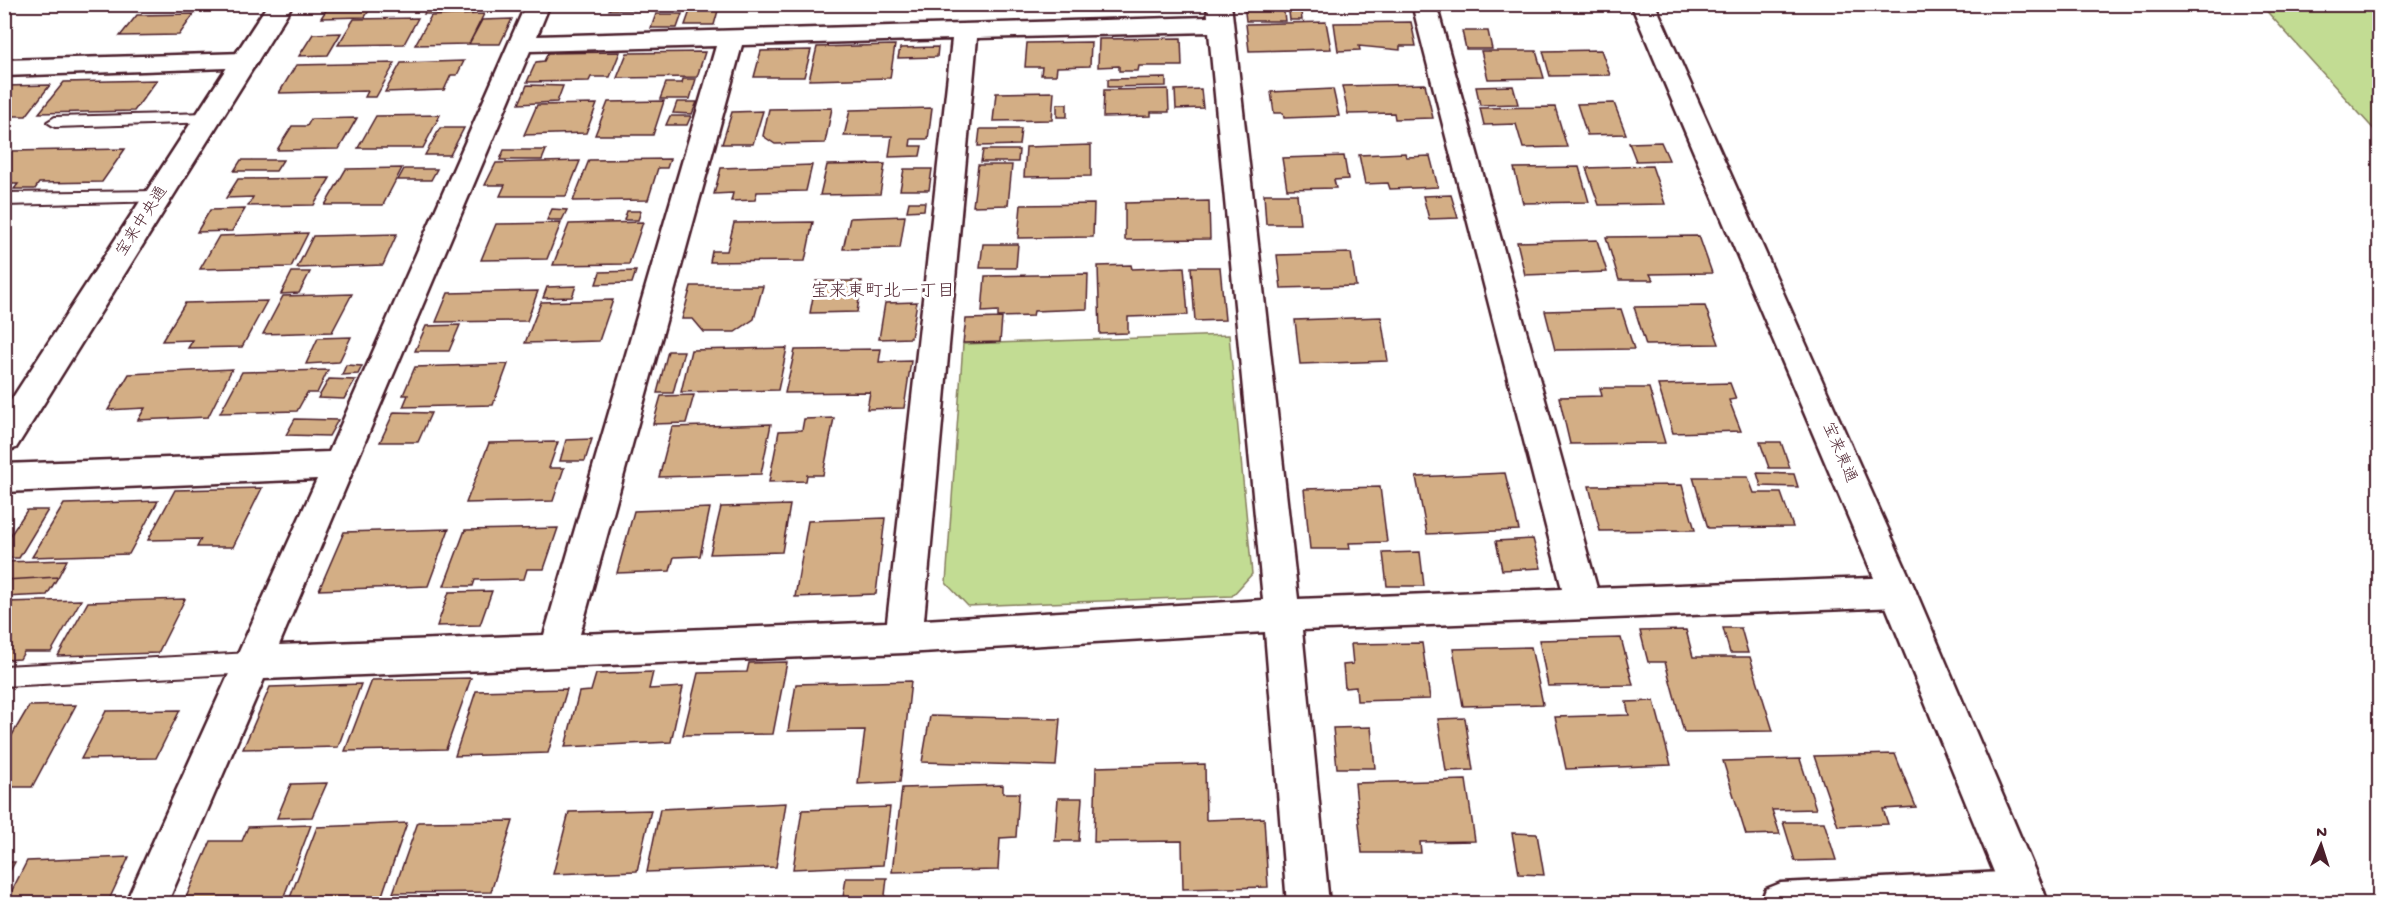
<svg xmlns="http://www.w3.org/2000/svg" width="2384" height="908" font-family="'Gochi Hand','Klee One',sans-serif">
  <rect width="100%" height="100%" fill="#fff"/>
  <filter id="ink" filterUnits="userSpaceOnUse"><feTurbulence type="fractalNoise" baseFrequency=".0167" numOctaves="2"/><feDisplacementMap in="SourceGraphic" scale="12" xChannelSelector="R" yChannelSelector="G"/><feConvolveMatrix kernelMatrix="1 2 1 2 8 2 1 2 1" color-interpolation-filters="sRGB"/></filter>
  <g filter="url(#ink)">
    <path fill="#c2dc93" stroke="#867e5f" stroke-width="1.5" d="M2261,5H2379V135Z
      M1229,335L1252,574L1232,596L968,606L946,583L963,344Z"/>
    <path fill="#d3ae85" stroke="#4a1f2b" stroke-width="1.5" d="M330,4H373L365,17L321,18Z
      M577,4H637L635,10H609L611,6Z
      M1244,4H1283L1285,21H1246Z
      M1288,4H1300L1302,20H1290Z
      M461,6H476L472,14H457Z
      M428,7H456L452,14H424Z
      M719,7L714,25H685L691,8Z
      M194,14L179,35L120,36L137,15Z
      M484,14L469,44L415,45L431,16Z
      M656,14H682L677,28H651Z
      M418,18L404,44L338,45L354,19Z
      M512,19L500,44H469L482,20Z
      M1326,22L1331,49L1249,51L1246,24Z
      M1411,22L1416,46H1400V50L1359,46L1360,50L1338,51L1334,23Z
      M1462,31H1488L1492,49H1466Z
      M341,33L328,55L299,56L313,34Z
      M1181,38L1182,66H1139L1138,71H1119V66L1098,67L1099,39Z
      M1091,42L1090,66L1057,67L1056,75H1041L1042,67H1025L1027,43Z
      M895,45L890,78L809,80L817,47Z
      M938,47L937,57L898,58L900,48Z
      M811,50L804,77H754L761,51Z
      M1601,50L1610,75L1550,76L1543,51Z
      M1481,51H1536L1544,78L1488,79Z
      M620,52L610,77H591L589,81L527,82L536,62L544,61L548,53Z
      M705,52L697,77L617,78L627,53Z
      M464,61L457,75H451L444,90L385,92L401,63Z
      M395,63L376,97H365L368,91L279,93L296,65Z
      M1166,78V86L1108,87V79Z
      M683,79H696L690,99H660L666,83H682Z
      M157,80L134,111L39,113L64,82Z
      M1425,84L1433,118L1395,119L1394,113L1348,114L1342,86Z
      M50,85L26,116H4V86Z
      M527,85L563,86L557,102L519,104Z
      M1513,86L1518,104L1480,105L1476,87Z
      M1168,89L1169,112H1151V116L1103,117L1104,90Z
      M1201,89L1203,108L1176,109L1175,90Z
      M1333,89L1339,116L1284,118L1283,113H1274L1271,92Z
      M1054,92L1052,120L993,121L996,93Z
      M664,101L653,135H595L608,102Z
      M677,102H697L692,114L673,113Z
      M1614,103L1626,134L1587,135L1577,104Z
      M597,104L586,133L524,135L537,105Z
      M1057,104H1067V117H1057Z
      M1555,107L1567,147L1523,148L1516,124L1484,125L1480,108Z
      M832,108L825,143L775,144L763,136L769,109Z
      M932,108L928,139H911L910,146H922L920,156L889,157L892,136H844L850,110Z
      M763,111L753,144H722L732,112Z
      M440,115L423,148H358L376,116Z
      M670,116H691L687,125H666Z
      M357,118L339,149L277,150L292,126H307L311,119Z
      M440,128H464L450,155H425Z
      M980,129H1021L1019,145L978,146Z
      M1661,142L1669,160L1636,161L1629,143Z
      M1091,145V176L1024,177L1026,147Z
      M125,149L102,182L39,183L35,189H14L18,184H4V159L11,151Z
      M504,150H546L542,160H500Z
      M983,150H1019L1018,162H981Z
      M1405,153L1406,157L1430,156L1438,187L1390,189L1388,183L1365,184L1359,155Z
      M1344,156L1348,179L1334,180L1336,188L1287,189L1282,158Z
      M670,159L667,168H658L648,200L573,201L589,160Z
      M241,160H283L276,171H234Z
      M580,161L566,196H500L505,185H485L496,163Z
      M885,164L880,194L820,195L827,165Z
      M812,165L806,191L757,192L755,200L731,201L733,193L714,194L721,168Z
      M978,165H1012L1008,205L973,206Z
      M1652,166L1665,204L1599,205L1586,168Z
      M1579,167L1589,202L1523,203L1514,168Z
      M402,168L383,205H325L346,169Z
      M404,169H437L431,180H398Z
      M904,169H932L929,190H900Z
      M330,178L314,205L248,206L253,197L226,198L238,179Z
      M1264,194H1297L1300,224H1266Z
      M1451,195L1458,218L1429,219L1423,196Z
      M1209,201L1210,239L1125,240V203Z
      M909,202H925L924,210L907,211Z
      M1094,204L1093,237L1018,238L1021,205Z
      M245,209L232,231L197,232L210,210Z
      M552,209L567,210L562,220H547Z
      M627,211H641L638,220H624Z
      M905,216L900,248L843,249L850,218Z
      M643,222L629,264L553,265L569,224Z
      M813,222L805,261L710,262L712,251H727L734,223Z
      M561,223L547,259L481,260L496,224Z
      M308,233L291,267L200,269L219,236Z
      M397,234L383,265L297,268L313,236Z
      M1699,236L1712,273L1650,274L1653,280H1619L1606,237Z
      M1597,240L1607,272L1525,275L1517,242Z
      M983,244H1018L1016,268H980Z
      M1351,253L1356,286L1281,288L1277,255Z
      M1131,265L1132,269L1184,267L1188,315L1128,317V333L1100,334L1098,266Z
      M1191,267H1220L1225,320L1195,321Z
      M636,271L632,283L596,284L600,272Z
      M292,272H310L299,293L281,294Z
      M1088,274L1087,309L1034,311L1033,316L998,317V311L982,312L985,276Z
      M816,281H862L857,312L810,313Z
      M576,286L572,297L543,298L547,287Z
      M691,286H763L754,319L735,332H704L693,319H682Z
      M538,291L527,321L436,322L448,293Z
      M352,294L332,332L263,334L283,296Z
      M613,300L599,341L525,343L541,302Z
      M267,301L242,347L188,348L193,340L162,341L185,303Z
      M917,302L911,338L879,339L885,303Z
      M1705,306L1719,344L1646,345L1634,307Z
      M1621,309L1634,349L1555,350L1545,311Z
      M1381,317L1388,361L1300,364L1295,320Z
      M1002,318L1000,342L963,343L966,319Z
      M460,325L449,351H415L426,326Z
      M351,337L339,362L306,364L318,338Z
      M787,348L778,390L681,392L691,350Z
      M881,349L879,362L911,361L904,408L867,409L870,392L785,393L795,350Z
      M668,351H684L673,393H657Z
      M508,364L493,405L403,407L408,395H403L415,367Z
      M346,365L362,366L358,374L342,375Z
      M232,369L208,417L138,420L145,408L108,410L129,374Z
      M328,370L317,393H307L297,411L220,413L242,372Z
      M329,379L355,380L344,399L318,398Z
      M1730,383L1736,399L1729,400L1741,431L1673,433L1658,385Z
      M1600,388H1649L1665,443L1570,444L1559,397L1602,396Z
      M694,395L686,423L653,424L661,396Z
      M394,412L431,413L418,442H380Z
      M834,418L823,475H807L806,481L769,482L779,431L802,430L804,419Z
      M295,419L338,420L329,436L286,435Z
      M771,424L761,474L659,477L672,427Z
      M592,439L585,461H560L566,440Z
      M558,442L549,468H564L553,501L466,503L489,443Z
      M1760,442H1781L1790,468H1769Z
      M1505,473L1519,530L1427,534L1416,477Z
      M1757,473L1794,474L1798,487L1761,486Z
      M1693,477H1748L1754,493H1781L1793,527L1708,528Z
      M1682,485L1695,530L1600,531L1589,486Z
      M1380,487L1387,542L1349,543L1350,549H1310L1304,489Z
      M262,488L233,547H197L201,539L148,540L175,490Z
      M158,501L129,554L32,557L64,504Z
      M790,505L782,552L710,554L721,507Z
      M710,508L700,556L674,557L670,571L617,573L634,511Z
      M27,510H48L19,558H4V545Z
      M885,518L876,594L795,597L808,521Z
      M558,528L544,569H527L524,579L475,580L473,586H444L465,530Z
      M449,529L428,586L319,590L344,532Z
      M1533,539L1541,568L1502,570L1496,541Z
      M1420,552L1424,586H1387L1383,553Z
      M67,560L58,577L4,580V562Z
      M58,577L47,595L4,597V580Z
      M492,591L480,625L437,626L449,592Z
      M185,599L158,653L58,656L88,602Z
      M81,600L51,652H24L20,659L4,660V602Z
      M1723,628H1741L1748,653H1730Z
      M1686,630L1693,657H1750L1773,731L1684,732L1665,662H1648L1640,631Z
      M1621,638L1633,685L1548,686L1539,640Z
      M1422,643L1430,699L1357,701L1356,687L1345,688L1343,665L1353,664L1351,644Z
      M1531,647L1543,704L1463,706L1453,649Z
      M787,662L773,734L683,735L698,673L747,672L749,663Z
      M653,672L649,689L683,687L671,742L565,747L579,692L591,691L596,674Z
      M471,678L446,749L345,751L372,680Z
      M911,681L900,782L858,784L865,730L788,731L796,684Z
      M361,684L338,747L243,749L270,687Z
      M567,689L548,753L455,756L476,691Z
      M1654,701L1671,765L1566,769L1555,717L1629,715L1626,702Z
      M76,705L32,787H4V749L29,706Z
      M180,710L156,758L81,759L106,711Z
      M930,716L1060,719L1056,766L922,762Z
      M1465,718L1473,770L1446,771L1438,719Z
      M1371,727L1375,768H1337L1333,728Z
      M1895,754L1916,807L1883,809L1888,824L1838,826L1814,756Z
      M1800,759L1816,809L1772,810L1780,834L1746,835L1723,761Z
      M1205,764L1206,820L1264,818L1268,887L1183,889L1182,841L1094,842L1096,767Z
      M1466,780L1475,841L1420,842L1421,853H1362L1355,783Z
      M327,783L312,817L277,818L291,784Z
      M1003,785V793H1019L1016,837L1000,838L998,870L892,872L902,788Z
      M1058,798H1082L1079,841H1055Z
      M786,803L776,867L647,872L660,809Z
      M890,807L883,865L793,869L802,810Z
      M651,810L637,871L553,874L569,812Z
      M513,821L491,892L393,893L418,822Z
      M1783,822H1824L1836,860L1795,861Z
      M407,823L380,901L288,903L317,827Z
      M311,825L281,904H183L211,841H242L248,827Z
      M1512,833L1537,834L1544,875L1519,874Z
      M129,857L107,904H5L27,861Z
      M4,862H15L4,882Z
      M846,878H887L884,904H842Z"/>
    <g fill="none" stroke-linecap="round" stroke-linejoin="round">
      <g stroke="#4a1f2b" stroke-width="4">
        <path id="service" d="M209,113L217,118L215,122L55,127L47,122L55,117Z
          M159,191L165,193L167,197L165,201L4,205V193Z
          M251,653L259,656L262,663L259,670L251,673L4,686V666Z"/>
      </g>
      <g stroke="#4a1f2b" stroke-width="5">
        <path id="minor" d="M526,4H550L537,36L1208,17L1207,4H1231L1298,599L1562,589L1412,4H1436L1597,588L1898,577L1911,581L1916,592L1911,603L1898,607L1302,630L1329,904H1287L1265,632L904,653L264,679L167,904H125L317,479L4,492V464L329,452ZM1209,32L1263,600L924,620L977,38ZM952,39L887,622L580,634L742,45ZM716,46L544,635L279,645L530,51Z
          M245,53L254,55L258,61L254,67L4,76V60Z
          M2023,871L2038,877L2044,892L2039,904H1760L1766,889L1781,883Z"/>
      </g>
      <g stroke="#4a1f2b" stroke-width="5">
        <path id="tertiary" d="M268,4H293L16,448L4,452V411Z
          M1631,4H1655L1916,592L2049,904H2007L1880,592Z"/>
      </g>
      <use href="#service" fill="#fff" fill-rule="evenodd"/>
      <use href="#minor" fill="#fff" fill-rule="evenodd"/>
      <use href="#tertiary" fill="#fff" fill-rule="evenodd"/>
    </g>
  </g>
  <g text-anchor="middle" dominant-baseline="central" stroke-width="6" stroke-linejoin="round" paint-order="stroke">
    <g font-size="16" fill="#4a1f2b" stroke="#fff">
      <text transform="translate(143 222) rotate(-57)">宝来中央通</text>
      <text transform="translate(1838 453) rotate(67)">宝来東通</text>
    </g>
    <g font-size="18" fill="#4a1f2b" stroke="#fff">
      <text x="883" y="292">宝来東町北一丁目</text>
    </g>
  </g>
  <rect width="2384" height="908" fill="none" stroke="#fff" stroke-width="24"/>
  <rect x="12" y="12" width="2360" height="884" fill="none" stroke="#4a1f2b" stroke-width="2" filter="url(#ink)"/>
  <g transform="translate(2321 845) rotate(3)" stroke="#ffffff" stroke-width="4.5" paint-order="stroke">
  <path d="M0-4.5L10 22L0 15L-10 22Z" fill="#4a1f2b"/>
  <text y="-9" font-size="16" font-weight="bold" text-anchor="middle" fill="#4a1f2b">N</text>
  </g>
</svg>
